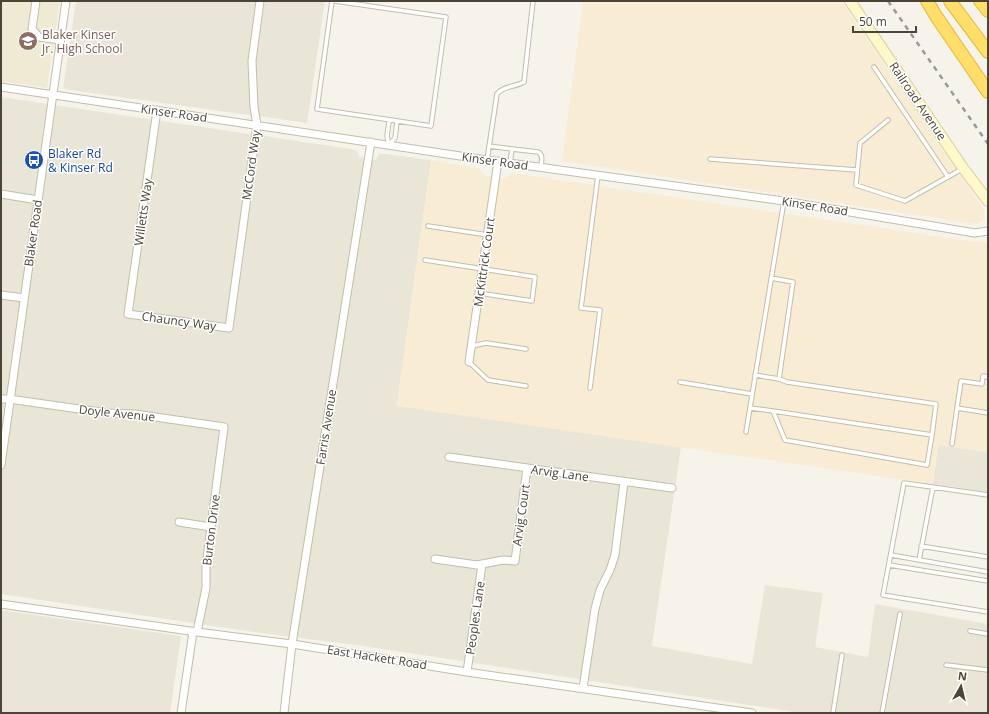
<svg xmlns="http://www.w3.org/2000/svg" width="989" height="714" font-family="'Open Sans',sans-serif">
  <rect width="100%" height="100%" fill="#f6f3ea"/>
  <path fill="#eae6d7" d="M76,1H325L307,123L63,89Z
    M1,97L351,149L357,151L359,157L375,160L379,154H386L431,160L397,405L681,446L652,646L752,664L765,585L823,593L815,647L868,657L875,604L988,624V713H801L363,646L239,630L1,594Z
    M938,445L988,452V492L933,484Z
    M1,610L181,636L170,713H1Z"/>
  <path fill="#f8edd4" d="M583,1H841L984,210L985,218L979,223L976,224L562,161Z
    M431,160L478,168L486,176L504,179L512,173L975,242L988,241V452L938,445L933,484L397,406Z"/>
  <path fill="#efead3" d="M1,1H60L47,88L1,81Z"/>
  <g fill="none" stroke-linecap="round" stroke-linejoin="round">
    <g stroke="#c2bdab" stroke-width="5.5">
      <path id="lane" d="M332,1L317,109L431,126L446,17L335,1
        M874,67L948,177
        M888,120L860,143L856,185L905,201L962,169
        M389,121L387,136L389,145
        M389,145L395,138L397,122
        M489,146L512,149
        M710,159L857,170
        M487,160L497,94C503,86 515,87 524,82L533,1
        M510,163L512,149L538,152C544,155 541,162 541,167
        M428,226L488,235
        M425,260L535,277L532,301L479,293
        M472,346L486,343L526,349
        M469,362L488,380L526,386
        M755,375L779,379L793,282L771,278
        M988,377L983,376L982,384L961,381L957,408L988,413
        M779,379L787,382L936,404L932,435
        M680,382L752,394
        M590,388L600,310L581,308L598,175
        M750,408L773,411L932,435L927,465L785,440L773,411
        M746,432L784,201
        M952,444L957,408
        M988,495L904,483L883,595L988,612
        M921,546L988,557
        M891,555L988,572
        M919,560L933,487
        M889,565L988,581
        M970,631L988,634
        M946,665L988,670
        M833,713L842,655
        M882,713L900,614"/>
    </g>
    <g stroke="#c2bdab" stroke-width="9">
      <path id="street" d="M36,1L32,29L39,37L60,40
        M1,87L487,160L784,201L975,233L988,231
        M157,110L128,314L229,328L257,125L254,107L252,61L260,1
        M1,194L38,200
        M1,295L24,298
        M469,362L498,161
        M1,399H9L107,413L135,414L224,427L211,527L206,566V588L197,632
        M449,457L672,488
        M1,465L66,1
        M179,522L211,527
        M435,559L477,565L503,560L515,561L527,468
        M1,604L197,632L292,644L467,672L752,713
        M467,672L482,564
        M583,688L595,609L600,590L610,570L615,555L624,482
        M181,713L193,632
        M284,713L292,644L371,142"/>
    </g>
    <g stroke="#d8ce97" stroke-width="12">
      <path id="secondary" d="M850,1L963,168L988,201"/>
    </g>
    <g stroke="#e6b833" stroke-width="14">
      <path id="highway" d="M927,1L936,16L988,92
        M950,1L988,52
        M980,1L988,11"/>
    </g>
    <use href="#lane" stroke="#fff" stroke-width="3.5"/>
    <use href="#street" stroke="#fff" stroke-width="7"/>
    <use href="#secondary" stroke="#fff8ca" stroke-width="10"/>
    <use href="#highway" stroke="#ffde6b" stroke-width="12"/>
    <path stroke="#999" stroke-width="2.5" stroke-dasharray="5 5" stroke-linecap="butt" d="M888,1L988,144"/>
  </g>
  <defs>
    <g id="school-disc" transform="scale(1)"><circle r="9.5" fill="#8d6e63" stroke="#fff"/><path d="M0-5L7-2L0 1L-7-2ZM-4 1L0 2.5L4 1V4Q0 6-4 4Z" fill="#fff"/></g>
    <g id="bus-disc" transform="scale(1)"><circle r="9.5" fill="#1a4fb4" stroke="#fff"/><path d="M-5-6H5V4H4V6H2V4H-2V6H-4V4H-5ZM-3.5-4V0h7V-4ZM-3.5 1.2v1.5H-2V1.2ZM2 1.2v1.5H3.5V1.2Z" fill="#fff"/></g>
  </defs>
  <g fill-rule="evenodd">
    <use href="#school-disc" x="28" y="41"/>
    <use href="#bus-disc" x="34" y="160"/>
  </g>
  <g text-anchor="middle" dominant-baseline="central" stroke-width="3" stroke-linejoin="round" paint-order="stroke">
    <g font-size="12" fill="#785e54" stroke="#fff" text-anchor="start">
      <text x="42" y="34">Blaker Kinser<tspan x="42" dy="14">Jr. High School</tspan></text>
    </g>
    <g font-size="12" fill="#4a4537" stroke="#fff">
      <text transform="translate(918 101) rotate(56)">Railroad Avenue</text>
      <text transform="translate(174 113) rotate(8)">Kinser Road</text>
      <text transform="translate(495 161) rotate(8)">Kinser Road</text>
      <text transform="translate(251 165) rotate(-82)">McCord Way</text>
      <text transform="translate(815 206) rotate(9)">Kinser Road</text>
      <text transform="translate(143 212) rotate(-82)">Willetts Way</text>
      <text transform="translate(33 233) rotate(-82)">Blaker Road</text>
      <text transform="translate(484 262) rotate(-82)">McKittrick Court</text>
      <text transform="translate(179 321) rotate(8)">Chauncy Way</text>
      <text transform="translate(117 413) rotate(6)">Doyle Avenue</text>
      <text transform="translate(326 427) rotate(-81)">Farris Avenue</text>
      <text transform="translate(560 473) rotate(8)">Arvig Lane</text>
      <text transform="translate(521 515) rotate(-82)">Arvig Court</text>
      <text transform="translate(211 530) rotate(-83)">Burton Drive</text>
      <text transform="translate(475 618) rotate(-82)">Peoples Lane</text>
      <text transform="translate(377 657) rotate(9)">East Hackett Road</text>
    </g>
    <g font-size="12" fill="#164399" stroke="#fff" text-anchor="start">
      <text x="48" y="153">Blaker Rd<tspan x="48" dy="14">&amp; Kinser Rd</tspan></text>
    </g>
  </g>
  <rect width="989" height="714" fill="none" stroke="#4a4537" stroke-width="4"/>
  <g transform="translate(961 686) rotate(8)" stroke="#ffffff" stroke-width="3" paint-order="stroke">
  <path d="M0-3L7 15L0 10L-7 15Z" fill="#4a4537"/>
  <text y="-6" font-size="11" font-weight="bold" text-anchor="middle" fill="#4a4537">N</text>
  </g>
  <path d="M853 26v6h63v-6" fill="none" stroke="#4a4537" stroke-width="2"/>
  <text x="859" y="26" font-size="12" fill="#4a4537" stroke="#ffffff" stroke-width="3" paint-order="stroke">50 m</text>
</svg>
